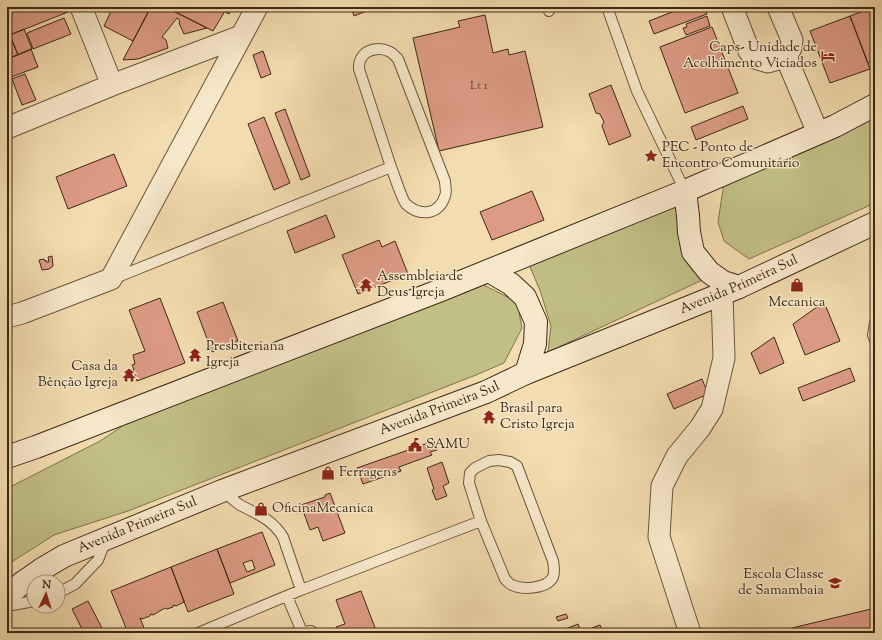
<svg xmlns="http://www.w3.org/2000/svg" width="882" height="640" font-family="'Sorts Mill Goudy',serif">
  <rect width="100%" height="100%" fill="#f3dcaf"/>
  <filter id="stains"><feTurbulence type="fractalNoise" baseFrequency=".005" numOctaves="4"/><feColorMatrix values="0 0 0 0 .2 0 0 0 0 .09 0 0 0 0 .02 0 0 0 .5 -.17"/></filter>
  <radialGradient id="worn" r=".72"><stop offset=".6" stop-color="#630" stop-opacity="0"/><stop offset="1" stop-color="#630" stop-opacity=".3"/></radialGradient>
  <path fill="#c1bf86" stroke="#80744e" d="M875,116V203L749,259L724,241L718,222L724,183Z
    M681,201L711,276L548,352L551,326L541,293L528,262Z
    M478,282L517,302L522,328L504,363L476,375L128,511L54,535L7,565V486H12L100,441L130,421Z"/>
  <path fill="#dd9b86" stroke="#3e2816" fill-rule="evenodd" d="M7,7H23L7,13Z
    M23,7L24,10L32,7H66L68,12L10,35L7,27V13Z
    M113,7H148L146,11L148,12L133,41L104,26Z
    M151,7L155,11L157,7H166L207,28L184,34L179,23L180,21L177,18L162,37L166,40L168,48L138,59L123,60Z
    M167,7H216L225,11L213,31L167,8Z
    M216,7H232L229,14Z
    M351,7H377L354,16Z
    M685,7H704L707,14L654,34L649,21Z
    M875,7V60L868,63L850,16Z
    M485,15L493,53L508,49L509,55L525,51L543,127L439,151L413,38L460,27L458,21Z
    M707,16L710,26L686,35L683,28L687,27L686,24Z
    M850,16L870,69L830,83L810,31Z
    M64,18L71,34L33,49L27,33Z
    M7,27L10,35L7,36Z
    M712,27L738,93L685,113L660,47Z
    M24,29L32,49L18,55L10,35Z
    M10,35L18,55L7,59V36Z
    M31,49L38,67L11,77L7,67V59Z
    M263,51L271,74L261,78L253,55Z
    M7,67L12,80L7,82Z
    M25,74L36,100L22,105L12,79Z
    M611,85L631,136L609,145L602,126L604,122L600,114L596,113L589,94Z
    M743,106L748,119L696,140L691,127Z
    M285,109L310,176L301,180L275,113Z
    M264,117L290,183L274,190L248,124Z
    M114,154L127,186L68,209L56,177Z
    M532,191L544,220L492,240L480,212Z
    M326,215L335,237L295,253L287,231Z
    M379,240L382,247L395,241L408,274L358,294L342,255Z
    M52,256L53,266L49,269L42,270L39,260L44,259L45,261L46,260V262H49L48,257Z
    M160,298L185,363L137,381L133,369H134L132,365L135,364L133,355L145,351L129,310Z
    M223,302L238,341L212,352L197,312Z
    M824,302L840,341L805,355L793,324Z
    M774,337L784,363L760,374L751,353Z
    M850,368L855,381L803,401L798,388Z
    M702,379L708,394L674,409L667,394Z
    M434,441L437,450L430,452L432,455L399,467L401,471L363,484L357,468Z
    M442,462L449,483L443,486L447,496L436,500L432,490L434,489L427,468Z
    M330,493L345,533L323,541L318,527L310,530L301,505L325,497V495Z
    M262,532L275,565L230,583L217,549ZM252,560L255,569L247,572L243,563Z
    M217,549L234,594L188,612L171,567Z
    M171,567L184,601V602L176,606L173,605V607L167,609L165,608L153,615L151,614L150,616L142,619L140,618L146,633H128L111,591Z
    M361,591L377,633H338L336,627L345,624L336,600Z
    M88,601L103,630L98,633H84L72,609Z
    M875,608V633H789L788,629Z
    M566,614L568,618L558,621L556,617Z
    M578,624L581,632L600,625L603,633H560V631Z
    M783,629L784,633H767Z"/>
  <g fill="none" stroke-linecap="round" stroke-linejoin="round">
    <g stroke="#6b553c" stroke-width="12">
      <path id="lane" d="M548,7L549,11
        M607,7L637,91L685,191
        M115,278L391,167L359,69C359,64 359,61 362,57C367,49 380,47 388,51C392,52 395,56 398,59L445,181C445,185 447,192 445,196C439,215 420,217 406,204C402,200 394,174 391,167
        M875,323L873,335L875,340
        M499,460L510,462L517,466L553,561C554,567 555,572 553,577C547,589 522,590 512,585C509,584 507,581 505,579L481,521L469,483L470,473L475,468L489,461Z
        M222,491C228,495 234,501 240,505C257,514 272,519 283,537L301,590
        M58,593L75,584L98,560L105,542
        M287,596L302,632
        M7,606L34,601
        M198,633L301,590L481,521
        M301,633L302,632L311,631L314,633"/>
    </g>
    <g stroke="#6b553c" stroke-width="23">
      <path id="street" d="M81,7L112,85
        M732,7L749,51L755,58L768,62L786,57L791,48L792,40L778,7
        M786,57L818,133
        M7,128L112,85L241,36
        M7,317L22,313L111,279L257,7
        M690,633L659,537L662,486L677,456L700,428L712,409L724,358L722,294"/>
    </g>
    <g stroke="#3e2816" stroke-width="24">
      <g id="secondary">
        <path d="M685,191L688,216L689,232L693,252L709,272L723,282L739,287"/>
        <path d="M489,271L511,284L525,297L536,322L535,344L526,373"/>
        <path d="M7,457L36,447L441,290L685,191L835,126L875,105"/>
        <path id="s1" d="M7,597L22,583L42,569L64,556L222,491L486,392L526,373L739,287L875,223"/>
      </g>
    </g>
    <use href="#lane" stroke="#f7e8cb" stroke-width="10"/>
    <use href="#street" stroke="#f7e8cb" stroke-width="21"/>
    <use href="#secondary" stroke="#f7e8cb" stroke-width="22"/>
  </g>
  <defs>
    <g id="hotel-bare" transform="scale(1.08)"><path d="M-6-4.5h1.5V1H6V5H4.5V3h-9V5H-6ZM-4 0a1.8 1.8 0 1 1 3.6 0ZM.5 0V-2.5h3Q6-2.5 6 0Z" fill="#8f2418" stroke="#f7e8cb" stroke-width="2.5" paint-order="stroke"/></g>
    <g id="sight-bare" transform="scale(1.08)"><path d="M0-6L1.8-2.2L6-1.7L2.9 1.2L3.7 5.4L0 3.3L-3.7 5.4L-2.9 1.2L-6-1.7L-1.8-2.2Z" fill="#8f2418" stroke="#f7e8cb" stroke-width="2.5" paint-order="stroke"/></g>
    <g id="temple-bare" transform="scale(1.08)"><path d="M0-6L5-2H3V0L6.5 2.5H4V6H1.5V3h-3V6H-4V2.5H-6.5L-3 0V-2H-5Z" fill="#8f2418" stroke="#f7e8cb" stroke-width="2.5" paint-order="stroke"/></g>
    <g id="shop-bare" transform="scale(1.08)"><path d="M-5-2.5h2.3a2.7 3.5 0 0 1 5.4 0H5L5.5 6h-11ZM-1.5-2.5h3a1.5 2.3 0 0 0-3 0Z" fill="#8f2418" stroke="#f7e8cb" stroke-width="2.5" paint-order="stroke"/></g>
    <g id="civic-bare" transform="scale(1.08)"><path d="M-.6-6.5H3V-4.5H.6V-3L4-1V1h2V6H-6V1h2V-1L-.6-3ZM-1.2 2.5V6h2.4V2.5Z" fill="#8f2418" stroke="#f7e8cb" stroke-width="2.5" paint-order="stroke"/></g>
    <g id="school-bare" transform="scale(1.08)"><path d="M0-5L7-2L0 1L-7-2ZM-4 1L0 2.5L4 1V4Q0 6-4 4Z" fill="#8f2418" stroke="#f7e8cb" stroke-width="2.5" paint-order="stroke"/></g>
  </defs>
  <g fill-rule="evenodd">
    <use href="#hotel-bare" x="828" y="56"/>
    <use href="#sight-bare" x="651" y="156"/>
    <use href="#temple-bare" x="366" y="285"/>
    <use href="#shop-bare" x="797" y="285"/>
    <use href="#temple-bare" x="195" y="355"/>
    <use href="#temple-bare" x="129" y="375"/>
    <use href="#temple-bare" x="489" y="417"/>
    <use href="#civic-bare" x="415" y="445"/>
    <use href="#shop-bare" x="328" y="473"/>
    <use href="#shop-bare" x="261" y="509"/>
    <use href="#school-bare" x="835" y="583"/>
  </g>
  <g text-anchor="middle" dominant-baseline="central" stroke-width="3" stroke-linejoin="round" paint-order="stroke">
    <g font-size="12" fill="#664532">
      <text x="479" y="86">Lt 1</text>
    </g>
    <g font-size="14" fill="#3e2816" stroke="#f7e8cb" text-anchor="start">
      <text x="817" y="48" text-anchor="end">Caps- Unidade de<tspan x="817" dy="16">Acolhimento Viciados</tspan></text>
      <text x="662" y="148">PEC - Ponto de<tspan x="662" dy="16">Encontro Comunitário</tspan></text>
      <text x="377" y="277">Assembleia de<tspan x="377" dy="16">Deus Igreja</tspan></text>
      <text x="797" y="303" text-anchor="middle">Mecanica</text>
      <text x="206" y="347">Presbiteriana<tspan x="206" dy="16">Igreja</tspan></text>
      <text x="118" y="367" text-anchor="end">Casa da<tspan x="118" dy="16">Bênção Igreja</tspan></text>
      <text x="500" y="409">Brasil para<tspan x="500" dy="16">Cristo Igreja</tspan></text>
      <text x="426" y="445">SAMU</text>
      <text x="339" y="473">Ferragens</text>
      <text x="272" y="509">OficinaMecanica</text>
      <text x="824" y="575" text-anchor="end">Escola Classe<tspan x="824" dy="16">de Samambaia</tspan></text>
    </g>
    <g font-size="14" fill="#3e2816" stroke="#f7e8cb">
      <text stroke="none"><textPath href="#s1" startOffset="798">Avenida Primeira Sul</textPath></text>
      <text stroke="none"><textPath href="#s1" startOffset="474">Avenida Primeira Sul</textPath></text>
      <text stroke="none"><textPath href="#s1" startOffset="150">Avenida Primeira Sul</textPath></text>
    </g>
  </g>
  <rect width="882" height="640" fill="none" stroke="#f3dcaf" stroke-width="24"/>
  <rect x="8" y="8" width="866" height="624" fill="none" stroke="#3e2816" stroke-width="2"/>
  <rect x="12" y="12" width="858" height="616" fill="none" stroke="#3e2816"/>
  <g transform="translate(46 594) rotate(4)"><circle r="19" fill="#f7e8cb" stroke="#ad9b83"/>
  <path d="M0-3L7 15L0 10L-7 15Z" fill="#8f2418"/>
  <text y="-6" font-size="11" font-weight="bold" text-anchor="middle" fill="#3e2816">N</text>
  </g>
  <rect width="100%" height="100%" filter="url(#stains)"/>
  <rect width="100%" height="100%" fill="url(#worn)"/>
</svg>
